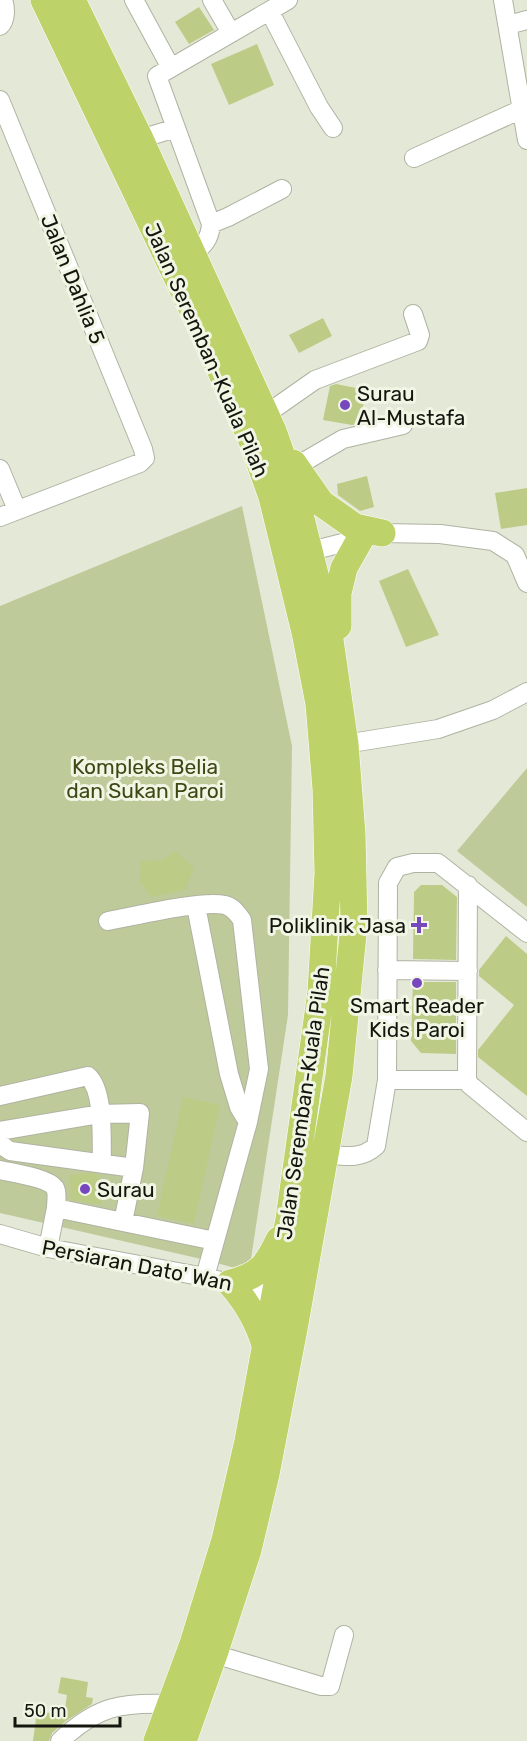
<svg xmlns="http://www.w3.org/2000/svg" width="527" height="1741" font-family="Rubik,sans-serif">
  <rect width="100%" height="100%" fill="#e4e9d7"/>
  <path fill="#bfca9a" d="M242,506L292,746L288,1015L249,1272L210,1261L0,1213V606Z
    M527,768V907L457,851Z"/>
  <path fill="#bccb86" d="M199,7L214,30L189,44L175,22Z
    M257,44L274,85L229,105L211,64Z
    M323,318L332,336L299,353L289,335Z
    M336,384L366,390L360,423L352,425L323,420L330,386Z
    M367,476L374,507L360,511L338,495L337,484Z
    M527,488V525L501,529L495,493Z
    M408,569L439,635L406,647L379,581Z
    M175,851L194,868L185,890L151,897L140,881L141,860L152,861L164,859Z
    M421,885H442L457,897L456,960L413,959L414,892Z
    M506,936L527,954V1096L478,1057V1050L514,1005L479,976V970Z
    M413,982H456V1054L421,1053L411,1041Z
    M183,1097L220,1105L194,1224L157,1216Z
    M90,1173L99,1175L102,1204H94L71,1200L69,1175Z
    M61,1677L88,1682L86,1697L93,1698L92,1704L66,1721L52,1733L49,1741H33L37,1711L64,1715L67,1695L58,1693Z"/>
  <g fill="none" stroke-linecap="round" stroke-linejoin="round">
    <g stroke="#afb3a2" stroke-width="20">
      <path id="minor" d="M134,0L171,68
        M212,0L231,33
        M503,0L527,140
        M270,12L319,107L333,128
        M508,25L527,20
        M0,26C6,20 6,8 3,0
        M0,100L143,449L145,458L140,463L0,517
        M140,139L176,128
        M414,158L522,109
        M211,224L228,217L282,189
        M192,255C204,245 210,239 211,224L157,76L288,0
        M265,415L315,380L418,341L420,335L413,314
        M295,467L343,439L403,425
        M0,469L17,510
        M299,554L382,533L440,534L493,541L515,555L527,583
        M345,744L438,729L493,710L527,692
        M196,906L229,1074L239,1107L248,1122
        M108,921C136,916 200,900 225,905C233,907 238,914 242,920L259,1069L248,1122L205,1277
        M387,970L468,971
        M387,1080H467L470,1085L527,1132
        M467,1080L468,885
        M0,1096L88,1076C105,1092 101,1140 102,1164
        M0,1131L100,1114L140,1113L134,1168L123,1222L215,1241
        M0,1144L10,1151L134,1168
        M325,1154C344,1156 361,1160 376,1146L387,1080L388,883L397,867L413,863H438L527,933
        M0,1170C13,1173 49,1178 55,1188C58,1194 56,1202 56,1208
        M0,1234L48,1248L205,1277L275,1295
        M48,1248L56,1208L123,1222
        M214,1654L321,1686H330L344,1635
        M60,1741C97,1706 121,1702 170,1704"/>
    </g>
    <g stroke="#fff" stroke-width="28">
      <path id="highway" d="M44,0L201,327L251,438L272,497L305,632L319,704L326,789L328,873L321,992L289,1219L248,1441L225,1540L193,1644L157,1741
        M72,0L140,139L273,431L294,491L328,626L345,744L352,834L354,924L339,1076L294,1329L266,1474L248,1550L214,1654L183,1741
        M293,463L321,503L355,527L382,533
        M338,626V593L344,568L362,536
        M265,1345C258,1321 247,1302 230,1283C259,1276 267,1266 279,1240"/>
    </g>
    <use href="#minor" stroke="#fff" stroke-width="18"/>
    <use href="#highway" stroke="#bdd269" stroke-width="27"/>
  </g>
  <g fill="#7747be" stroke="#f1f6e4" stroke-width="2">
    <circle cx="345" cy="405" r="6"/>
    <path d="M416 916h6v6h6v6h-6v6h-6v-6h-6v-6h6z"/>
    <circle cx="417" cy="983" r="6"/>
    <circle cx="85" cy="1189" r="6"/>
  </g>
  <g text-anchor="middle" dominant-baseline="central" stroke-width="6" stroke-linejoin="round" paint-order="stroke">
    <g font-size="21" fill="#14150f" stroke="#f1f6e4">
      <text transform="translate(73 279) rotate(68)">Jalan Dahlia 5</text>
      <text transform="translate(207 350) rotate(66)">Jalan Seremban-Kuala Pilah</text>
      <text transform="translate(303 1103) rotate(-82)">Jalan Seremban-Kuala Pilah</text>
      <text transform="translate(137 1265) rotate(11)">Persiaran Dato' Wan</text>
    </g>
    <g font-size="21" fill="#14150f" stroke="#f1f6e4" text-anchor="start">
      <text x="357" y="393">Surau<tspan x="357" dy="24">Al-Mustafa</tspan></text>
      <text x="406" y="925" text-anchor="end">Poliklinik Jasa</text>
      <text x="417" y="1005" text-anchor="middle">Smart Reader<tspan x="417" dy="24">Kids Paroi</tspan></text>
      <text x="97" y="1189">Surau</text>
    </g>
    <g font-size="21" fill="#3f4715" stroke="#f1f6e4">
      <text x="145" y="766">Kompleks Belia<tspan x="145" dy="24">dan Sukan Paroi</tspan></text>
    </g>
  </g>
  <path d="M15 1717v9h105v-9" fill="none" stroke="#14150f" stroke-width="3"/>
  <text x="24" y="1717" font-size="18" fill="#14150f" stroke="#f1f6e4" stroke-width="4.5" paint-order="stroke">50 m</text>
</svg>
